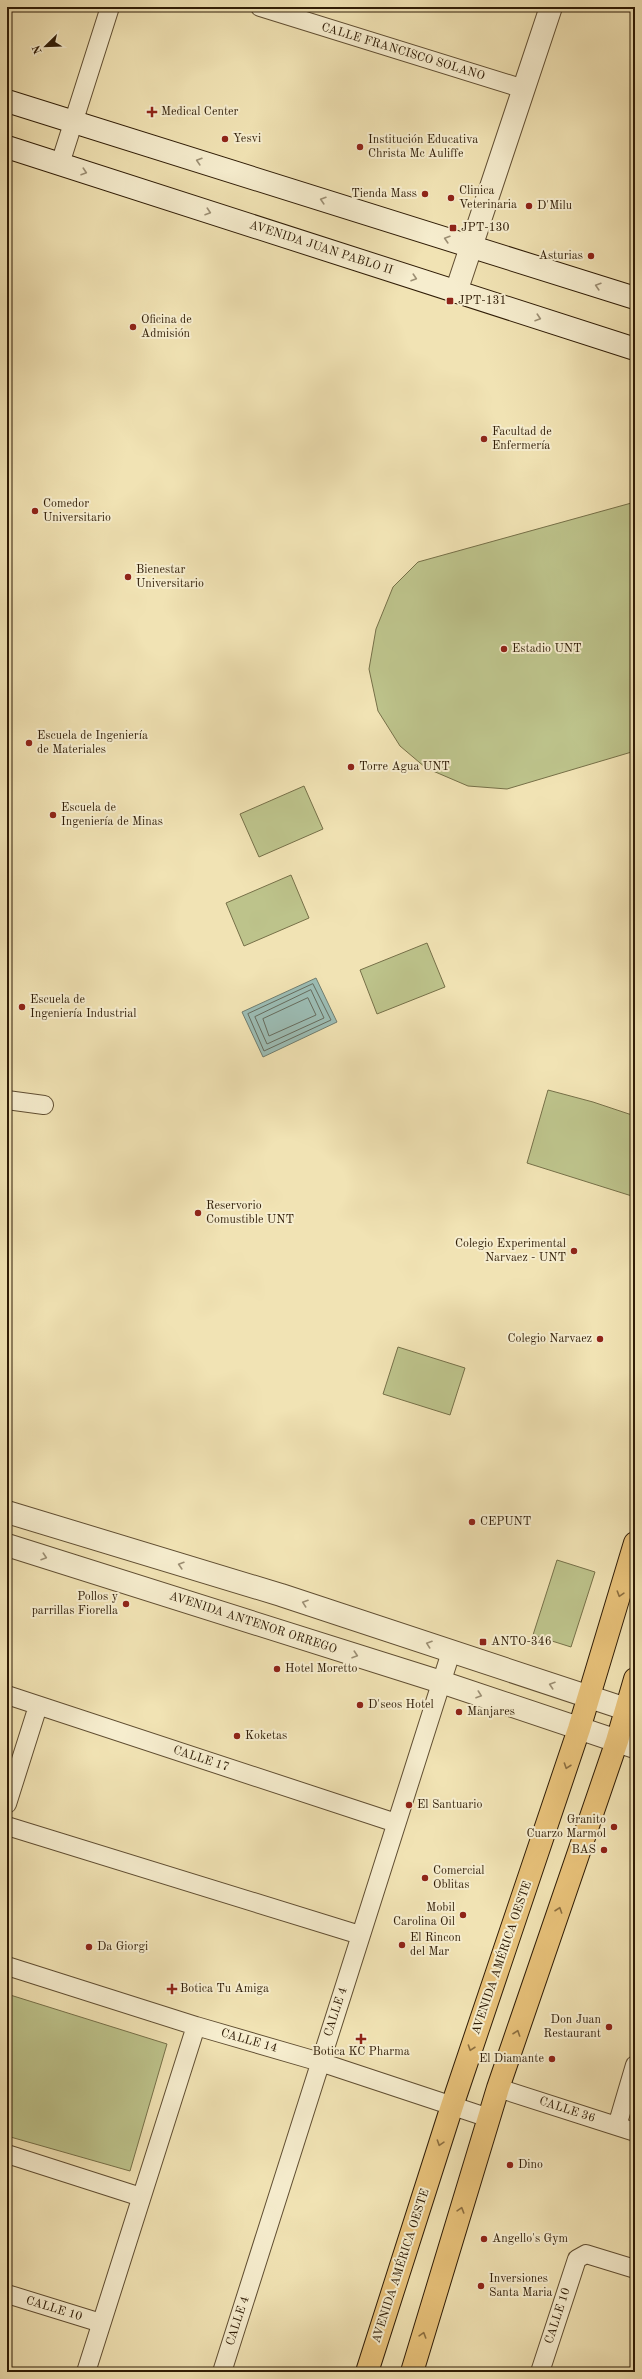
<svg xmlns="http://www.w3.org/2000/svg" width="642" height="2379" font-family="'Old Standard TT',serif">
  <rect width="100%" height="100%" fill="#f1e3b4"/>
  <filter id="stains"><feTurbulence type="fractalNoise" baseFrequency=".005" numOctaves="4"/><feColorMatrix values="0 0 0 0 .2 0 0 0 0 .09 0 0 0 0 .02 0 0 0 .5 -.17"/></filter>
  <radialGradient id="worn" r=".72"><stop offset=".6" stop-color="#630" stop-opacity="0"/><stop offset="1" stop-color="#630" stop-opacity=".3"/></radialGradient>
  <path fill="#bdc38b" stroke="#767048" d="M635,502V751L507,789L468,786L426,768L400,746L378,711L369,669L376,629L393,587L418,562Z
    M304,786L323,829L259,857L240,814Z
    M291,875L309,918L244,946L226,903Z
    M427,943L445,987L377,1014L360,970Z
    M548,1090L593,1102L635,1116V1197L527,1163Z
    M398,1347L465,1368L450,1415L383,1394Z
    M557,1560L595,1572L571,1647L533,1635Z
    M7,1994L167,2044L130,2171L7,2136Z"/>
  <path fill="#9cbdb5" stroke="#707d6f" d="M316,978L337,1022L263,1057L242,1012Z"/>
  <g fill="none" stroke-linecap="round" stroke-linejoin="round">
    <path stroke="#666c5e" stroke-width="1" d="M313,984L331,1020L264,1051L248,1014Z
      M311,990L324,1018L267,1044L255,1017Z
      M308,998L316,1015L269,1036L263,1019Z"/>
    <g stroke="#604e32" stroke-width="20">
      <path id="minor" d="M260,7L524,89
        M60,164L110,7
        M7,1100L44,1105
        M7,1695L396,1823
        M7,1804L38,1706
        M7,1826L360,1935
        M7,1966L196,2026L320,2062L489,2118
        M498,2088L635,2132
        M617,2126L635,2065
        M7,2154L141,2197
        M7,2294L101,2323
        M86,2372L196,2026
        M222,2372L451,1652
        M540,2372L577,2259L586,2254L635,2269"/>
    </g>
    <g stroke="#604e32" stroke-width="24">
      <path id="tertiary" d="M456,292L551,7
        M7,1512L281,1595L635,1712
        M7,1545L441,1682L635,1747"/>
    </g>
    <g stroke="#2f1c06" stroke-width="24">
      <path id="secondary" d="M7,101L635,298
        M7,147L635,349"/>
    </g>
    <g stroke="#2f1c06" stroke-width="24">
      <path id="primary" d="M367,2372L452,2106L579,1729L635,1543
        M412,2372L498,2088L617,1741L635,1679"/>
    </g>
    <use href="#minor" stroke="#f6edce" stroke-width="18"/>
    <use href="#tertiary" stroke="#f6edce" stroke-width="22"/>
    <use href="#secondary" stroke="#f6edce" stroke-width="22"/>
    <use href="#primary" stroke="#e8c27a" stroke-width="22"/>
  </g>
  <defs><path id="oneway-chevron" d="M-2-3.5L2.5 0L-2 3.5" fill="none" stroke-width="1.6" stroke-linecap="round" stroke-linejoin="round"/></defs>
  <g stroke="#9c8f74">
    <use href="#oneway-chevron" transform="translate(199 161) rotate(-163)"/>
    <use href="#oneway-chevron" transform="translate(84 172) rotate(18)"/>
    <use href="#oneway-chevron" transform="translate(323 200) rotate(-163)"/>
    <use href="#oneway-chevron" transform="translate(208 212) rotate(18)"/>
    <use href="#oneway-chevron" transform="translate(447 239) rotate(-163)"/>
    <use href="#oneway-chevron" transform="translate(414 278) rotate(18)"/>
    <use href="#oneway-chevron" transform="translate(598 286) rotate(-163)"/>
    <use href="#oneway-chevron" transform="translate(538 318) rotate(18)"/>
    <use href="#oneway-chevron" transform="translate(44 1557) rotate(18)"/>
    <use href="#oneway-chevron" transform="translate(181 1565) rotate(-163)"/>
    <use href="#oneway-chevron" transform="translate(305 1603) rotate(-161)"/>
    <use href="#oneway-chevron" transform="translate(429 1644) rotate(-161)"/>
    <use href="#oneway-chevron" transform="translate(355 1655) rotate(18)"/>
    <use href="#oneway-chevron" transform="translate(552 1685) rotate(-162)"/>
    <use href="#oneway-chevron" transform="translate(479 1695) rotate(19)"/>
  </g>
  <g stroke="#8c6f40">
    <use href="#oneway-chevron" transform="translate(620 1594) rotate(107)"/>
    <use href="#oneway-chevron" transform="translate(567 1766) rotate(109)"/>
    <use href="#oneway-chevron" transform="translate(559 1910) rotate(-71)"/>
    <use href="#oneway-chevron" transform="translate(517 2033) rotate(-71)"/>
    <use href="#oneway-chevron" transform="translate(471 2048) rotate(109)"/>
    <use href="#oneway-chevron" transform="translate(440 2143) rotate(108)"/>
    <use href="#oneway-chevron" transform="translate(461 2210) rotate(-73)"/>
    <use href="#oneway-chevron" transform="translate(423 2335) rotate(-73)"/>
  </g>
  <g fill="#8f2418" stroke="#f6edce" stroke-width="1.5">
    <path d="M150 106h4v4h4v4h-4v4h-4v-4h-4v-4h4z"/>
    <circle cx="225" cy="139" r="4"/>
    <circle cx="360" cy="147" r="4"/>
    <circle cx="425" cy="194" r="4"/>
    <circle cx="451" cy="198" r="4"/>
    <circle cx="529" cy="206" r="4"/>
    <rect x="449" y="224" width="8" height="8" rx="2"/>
    <circle cx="591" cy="256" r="4"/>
    <rect x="446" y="297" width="8" height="8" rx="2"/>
    <circle cx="133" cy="327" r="4"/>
    <circle cx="484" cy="439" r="4"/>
    <circle cx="35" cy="511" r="4"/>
    <circle cx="128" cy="577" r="4"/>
    <circle cx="504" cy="649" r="4"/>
    <circle cx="29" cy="743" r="4"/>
    <circle cx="351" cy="767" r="4"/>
    <circle cx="53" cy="815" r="4"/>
    <circle cx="22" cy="1007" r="4"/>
    <circle cx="198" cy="1213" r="4"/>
    <circle cx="574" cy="1251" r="4"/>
    <circle cx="600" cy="1339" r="4"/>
    <circle cx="472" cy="1522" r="4"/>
    <circle cx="126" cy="1604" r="4"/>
    <rect x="479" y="1638" width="8" height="8" rx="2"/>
    <circle cx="277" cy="1669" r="4"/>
    <circle cx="360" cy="1705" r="4"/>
    <circle cx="459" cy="1712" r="4"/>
    <circle cx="237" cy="1736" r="4"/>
    <circle cx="409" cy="1805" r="4"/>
    <circle cx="614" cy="1827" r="4"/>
    <circle cx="604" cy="1850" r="4"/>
    <circle cx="425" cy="1878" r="4"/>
    <circle cx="463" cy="1915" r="4"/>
    <circle cx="402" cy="1945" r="4"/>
    <circle cx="89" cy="1947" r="4"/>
    <path d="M170 1983h4v4h4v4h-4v4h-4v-4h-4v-4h4z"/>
    <circle cx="609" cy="2027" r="4"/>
    <path d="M359 2033h4v4h4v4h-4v4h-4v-4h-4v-4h4z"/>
    <circle cx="552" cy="2059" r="4"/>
    <circle cx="510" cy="2165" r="4"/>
    <circle cx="484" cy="2239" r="4"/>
    <circle cx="481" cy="2286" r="4"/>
  </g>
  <g text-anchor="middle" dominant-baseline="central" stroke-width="4" stroke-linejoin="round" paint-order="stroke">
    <g font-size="12" fill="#2f1c06" stroke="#f6edce">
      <text transform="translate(403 52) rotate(17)">CALLE FRANCISCO SOLANO</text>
      <text transform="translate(321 248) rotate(18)">AVENIDA JUAN PABLO II</text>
      <text transform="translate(253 1623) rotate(18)">AVENIDA ANTENOR ORREGO</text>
      <text transform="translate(201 1759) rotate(18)">CALLE 17</text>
      <text transform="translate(502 1958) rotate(-71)">AVENIDA AMÉRICA OESTE</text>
      <text transform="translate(336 2012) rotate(-72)">CALLE 4</text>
      <text transform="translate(249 2041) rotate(16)">CALLE 14</text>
      <text transform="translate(567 2110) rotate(18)">CALLE 36</text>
      <text transform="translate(401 2266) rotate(-72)">AVENIDA AMÉRICA OESTE</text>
      <text transform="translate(54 2309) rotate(17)">CALLE 10</text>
      <text transform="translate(558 2316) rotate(-72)">CALLE 10</text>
      <text transform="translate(238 2321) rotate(-72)">CALLE 4</text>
    </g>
    <g font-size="12" fill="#2f1c06" stroke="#f6edce" text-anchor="start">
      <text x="161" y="112">Medical Center</text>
      <text x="233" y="139">Yesvi</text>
      <text x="368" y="140">Institución Educativa<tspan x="368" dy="14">Christa Mc Auliffe</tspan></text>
      <text x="459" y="191">Clinica<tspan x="459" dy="14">Veterinaria</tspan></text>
      <text x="417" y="194" text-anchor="end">Tienda Mass</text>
      <text x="537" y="206">D'Milu</text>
      <text x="461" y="228">JPT-130</text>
      <text x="583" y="256" text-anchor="end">Asturias</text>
      <text x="458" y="301">JPT-131</text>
      <text x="141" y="320">Oficina de<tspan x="141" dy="14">Admisión</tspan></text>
      <text x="492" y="432">Facultad de<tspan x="492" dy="14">Enfermería</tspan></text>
      <text x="43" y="504">Comedor<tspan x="43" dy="14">Universitario</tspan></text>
      <text x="136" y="570">Bienestar<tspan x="136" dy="14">Universitario</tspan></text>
      <text x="512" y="649">Estadio UNT</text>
      <text x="37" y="736">Escuela de Ingeniería<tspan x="37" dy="14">de Materiales</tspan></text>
      <text x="359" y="767">Torre Agua UNT</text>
      <text x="61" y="808">Escuela de<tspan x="61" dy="14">Ingeniería de Minas</tspan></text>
      <text x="30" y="1000">Escuela de<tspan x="30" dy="14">Ingeniería Industrial</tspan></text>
      <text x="206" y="1206">Reservorio<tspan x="206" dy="14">Comustible UNT</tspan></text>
      <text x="566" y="1244" text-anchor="end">Colegio Experimental<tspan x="566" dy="14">Narvaez - UNT</tspan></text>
      <text x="592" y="1339" text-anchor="end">Colegio Narvaez</text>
      <text x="480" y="1522">CEPUNT</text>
      <text x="118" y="1597" text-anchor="end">Pollos y<tspan x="118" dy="14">parrillas Fiorella</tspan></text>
      <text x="491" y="1642">ANTO-346</text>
      <text x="285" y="1669">Hotel Moretto</text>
      <text x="368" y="1705">D'seos Hotel</text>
      <text x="467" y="1712">Manjares</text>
      <text x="245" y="1736">Koketas</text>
      <text x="417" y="1805">El Santuario</text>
      <text x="606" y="1820" text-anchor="end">Granito<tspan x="606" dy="14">Cuarzo Marmol</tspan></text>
      <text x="596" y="1850" text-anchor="end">BAS</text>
      <text x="433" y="1871">Comercial<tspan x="433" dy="14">Oblitas</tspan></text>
      <text x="455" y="1908" text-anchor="end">Mobil<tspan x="455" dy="14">Carolina Oil</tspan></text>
      <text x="410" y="1938">El Rincon<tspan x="410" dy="14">del Mar</tspan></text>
      <text x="97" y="1947">Da Giorgi</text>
      <text x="180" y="1989">Botica Tu Amiga</text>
      <text x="601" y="2020" text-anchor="end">Don Juan<tspan x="601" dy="14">Restaurant</tspan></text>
      <text x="361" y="2052" text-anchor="middle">Botica KC Pharma</text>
      <text x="544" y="2059" text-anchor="end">El Diamante</text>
      <text x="518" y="2165">Dino</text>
      <text x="492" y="2239">Angello's Gym</text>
      <text x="489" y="2279">Inversiones<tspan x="489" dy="14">Santa Maria</tspan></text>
    </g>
  </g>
  <rect width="642" height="2379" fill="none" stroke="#f1e3b4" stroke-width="24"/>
  <rect x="8" y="8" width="626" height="2363" fill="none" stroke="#2f1c06" stroke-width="2"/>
  <rect x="12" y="12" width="618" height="2355" fill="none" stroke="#2f1c06"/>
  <g transform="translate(46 46) rotate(247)" stroke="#f6edce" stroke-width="3" paint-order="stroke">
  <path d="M0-3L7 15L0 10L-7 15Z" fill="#2f1c06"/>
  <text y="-6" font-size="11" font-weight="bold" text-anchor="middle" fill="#2f1c06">N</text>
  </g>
  <rect width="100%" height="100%" filter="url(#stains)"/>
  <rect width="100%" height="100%" fill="url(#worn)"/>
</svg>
